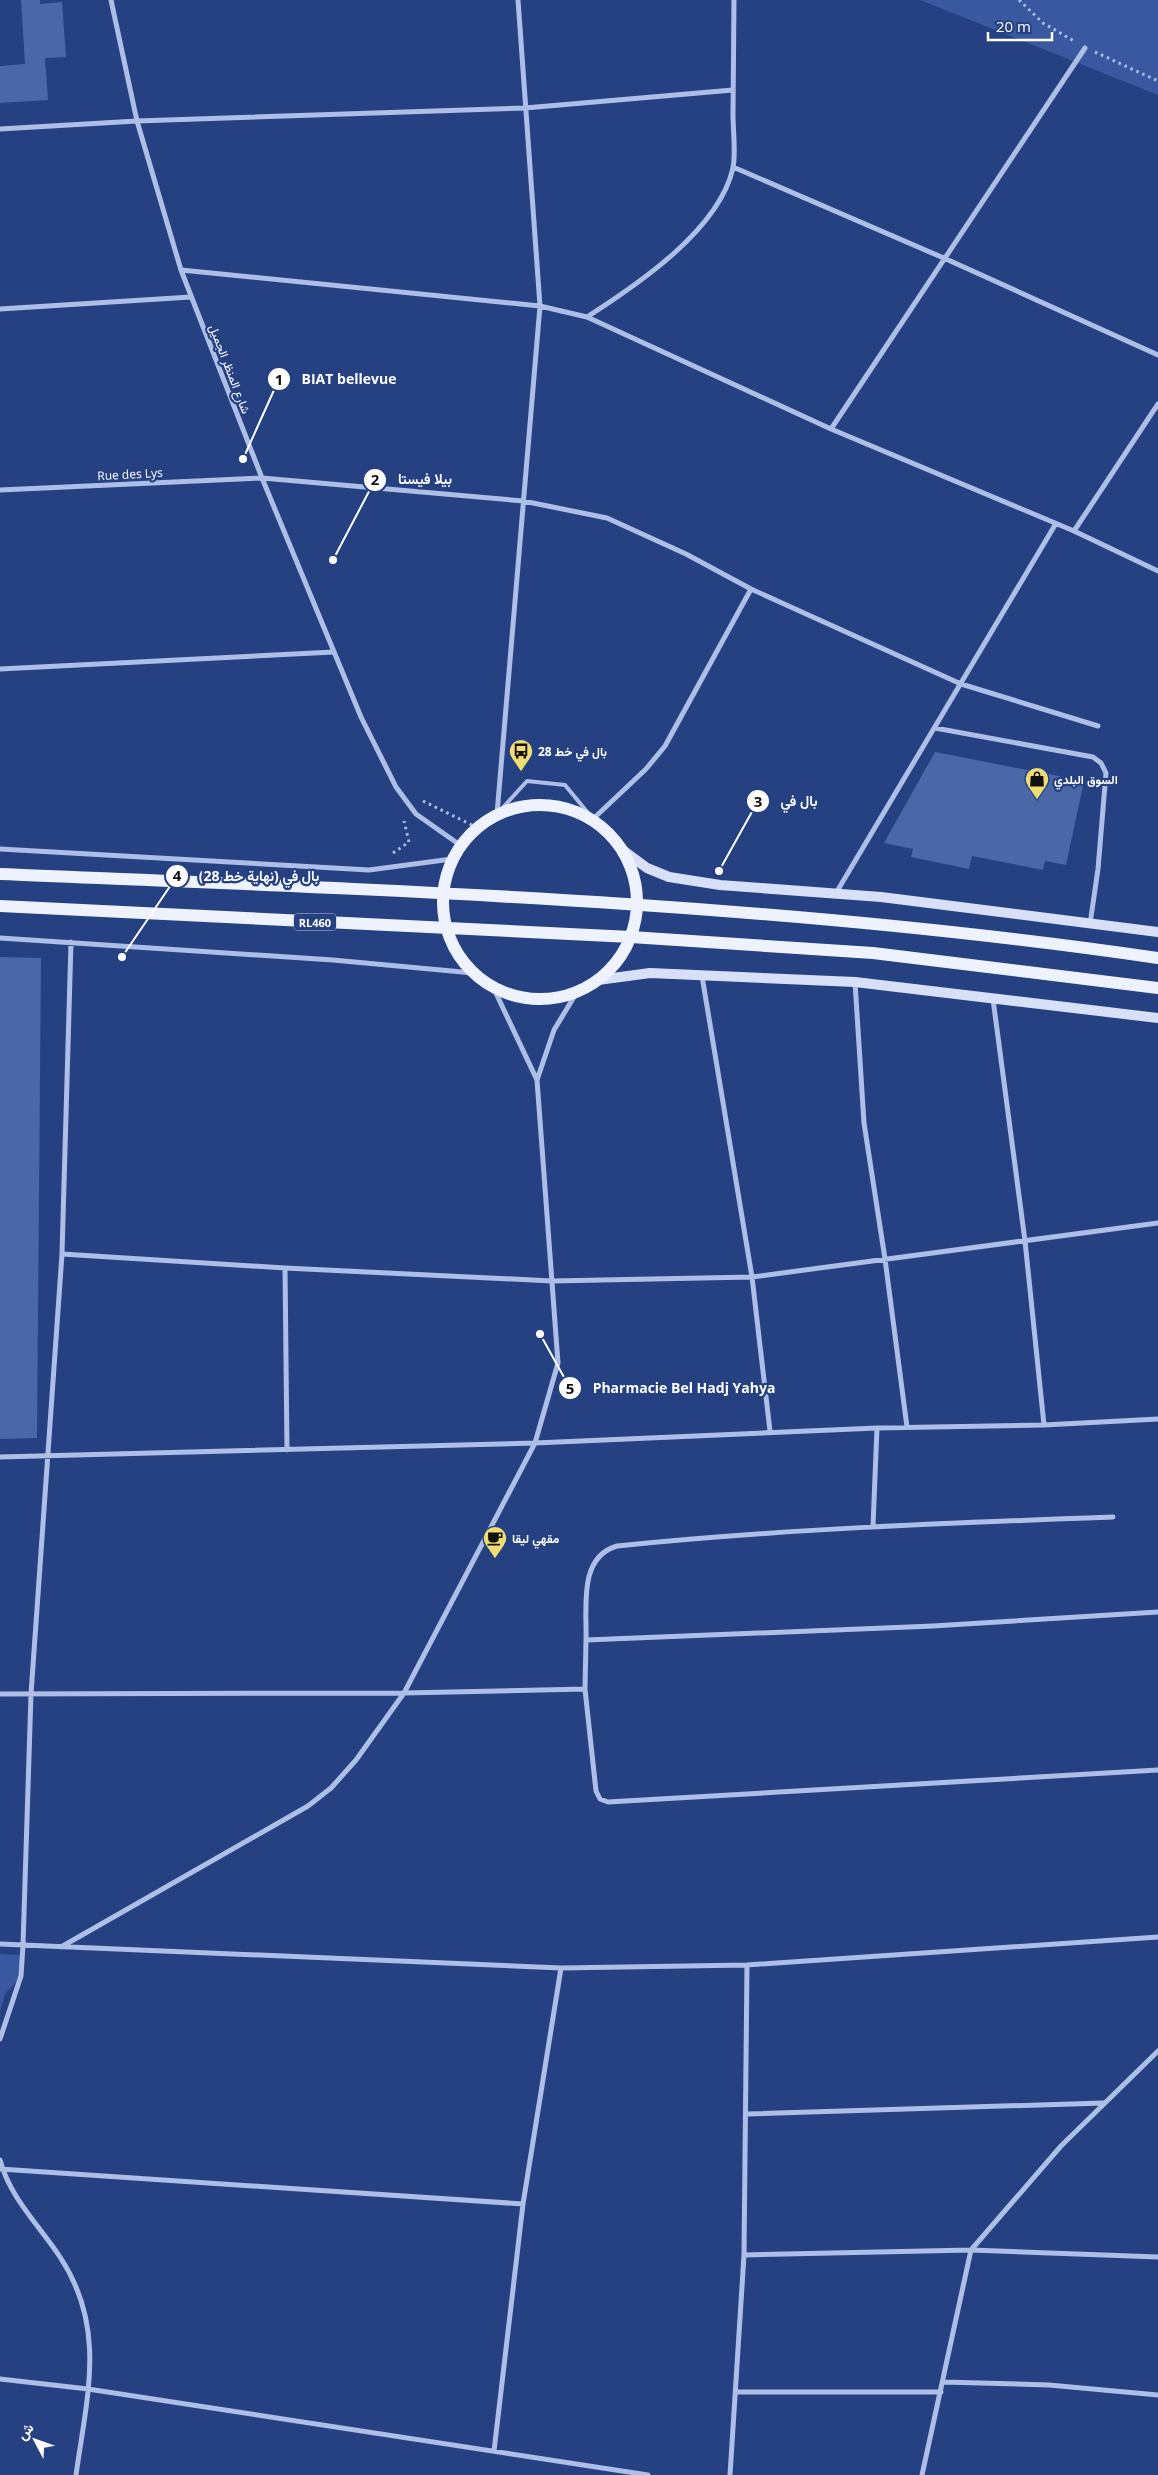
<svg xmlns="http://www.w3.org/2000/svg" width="1158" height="2475" font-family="'Open Sans',Vazirmatn,sans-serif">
  <rect width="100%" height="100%" fill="#254181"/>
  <path fill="#3a589f" d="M920,0H1158V95Z
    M0,1954L21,1955L22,1976L5,1994L0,2012Z"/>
  <path fill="#4a67a8" d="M21,0H40V4L62,2L66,57L45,58L48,100L0,103V66L25,64Z
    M935,752L1084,781L1066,865L1045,861L1043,870L972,856L969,869L911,857L913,849L884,843Z
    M0,957L41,958L37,1438L0,1439Z"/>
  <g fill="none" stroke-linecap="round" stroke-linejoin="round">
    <path stroke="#adbfe7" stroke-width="3" stroke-dasharray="2.5 4" stroke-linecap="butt" d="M1019,0L1043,23L1074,41
      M1095,52L1158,81
      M423,801L476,827
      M393,853L409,842L404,821"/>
    <path stroke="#adbfe7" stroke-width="4" d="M498,813L527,781L565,785L593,819"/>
    <path stroke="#adbfe7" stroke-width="5" d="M111,0L137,121L181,270L262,478L361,717L396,787L416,814L460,845
      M0,129L137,121L525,108L733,90
      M733,167L946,259L1158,355
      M181,270L540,306L587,317L831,429L1074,531L1158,571
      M0,309L191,297
      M587,317C637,285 719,230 733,168C736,152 733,131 733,114C733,76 734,38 734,0
      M831,429L1085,48
      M0,490L262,478L523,501L607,518L686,554L751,589L961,684L1098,726
      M1074,531L1158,404
      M0,669L334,652
      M935,728L1093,757L1101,763L1106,773L1098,869L1090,924
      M497,814L540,306L518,0
      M593,819L646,769L665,746L751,589
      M0,849L369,870L452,859
      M836,893L1055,525
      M0,938L333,960L473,973
      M855,982L864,1123L885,1259L907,1427
      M993,999L1025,1241L1044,1425
      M537,1080L554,1030L577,992
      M62,1254L285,1268L552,1281L752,1277L702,976
      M285,1268L287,1450
      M770,1431L752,1277L1158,1223
      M0,1457L535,1443L877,1428
      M873,1526L877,1428L1044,1425L1158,1419
      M586,1640C587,1608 578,1557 617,1546C782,1529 947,1523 1113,1517
      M585,1689L586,1640L933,1626L1158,1612
      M0,1694L404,1693L585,1689L596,1791L600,1799L608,1802L1158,1770
      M0,1944L561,1968L747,1965L1158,1937
      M61,1947L308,1806L331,1788L356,1760L404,1693L535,1443L558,1363L537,1080L494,989
      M0,2039L21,1976L23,1945L31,1694L62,1254L71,942
      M746,2114L1103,2103
      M0,2160C10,2198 39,2225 60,2257C107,2328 87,2396 76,2475
      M0,2169L523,2204
      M744,2255L971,2250L1158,2257
      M0,2379L88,2389L648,2475
      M943,2382L1049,2385L1158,2395
      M737,2392H941
      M494,2451L523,2204L561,1968
      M730,2475L744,2255L747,1965
      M922,2475L971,2250L1061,2146L1158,2051"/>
    <path stroke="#d7e0f6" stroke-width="10" d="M624,851L647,868L669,877L720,885L881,897L1158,932
      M598,980L650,973L855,982L1158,1018"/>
    <path stroke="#eef2fd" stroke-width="12" d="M443 902a97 97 0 1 1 194 0a97 97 0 1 1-194 0Z
      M0,874C386,890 775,902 1158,958
      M0,906L631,937L873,953L1158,988"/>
  </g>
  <defs>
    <g id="bus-pin" transform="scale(1.25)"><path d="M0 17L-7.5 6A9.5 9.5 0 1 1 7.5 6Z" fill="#f0dd72" stroke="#254181"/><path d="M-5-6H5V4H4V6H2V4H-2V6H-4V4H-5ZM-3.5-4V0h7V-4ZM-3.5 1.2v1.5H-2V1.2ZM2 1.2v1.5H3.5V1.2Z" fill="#111"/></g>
    <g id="shop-pin" transform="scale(1.25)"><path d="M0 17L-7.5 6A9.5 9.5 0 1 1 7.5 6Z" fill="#f0dd72" stroke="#254181"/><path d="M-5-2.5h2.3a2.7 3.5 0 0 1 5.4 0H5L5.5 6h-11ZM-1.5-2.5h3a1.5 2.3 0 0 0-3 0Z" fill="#111"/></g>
    <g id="cafe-pin" transform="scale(1.25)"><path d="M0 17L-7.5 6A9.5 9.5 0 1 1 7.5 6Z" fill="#f0dd72" stroke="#254181"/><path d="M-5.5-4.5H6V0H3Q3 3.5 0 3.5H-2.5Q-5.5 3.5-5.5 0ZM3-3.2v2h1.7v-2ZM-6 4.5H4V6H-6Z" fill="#111"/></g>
  </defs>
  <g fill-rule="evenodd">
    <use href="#bus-pin" x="521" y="751"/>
    <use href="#shop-pin" x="1037" y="779"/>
    <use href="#cafe-pin" x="495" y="1538"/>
  </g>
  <g text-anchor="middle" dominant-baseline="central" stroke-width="4.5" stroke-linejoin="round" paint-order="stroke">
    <rect fill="#254181" stroke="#bec6d9" stroke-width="1" x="294" y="913.5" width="42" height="17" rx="4"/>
    <g font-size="11" font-weight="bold" fill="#fff">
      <text x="315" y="922">RL460</text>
    </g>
    <g font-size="12" fill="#fff" stroke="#254181">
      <text transform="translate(230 369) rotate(69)">شارع المنظر الجميل</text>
      <text transform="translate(130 474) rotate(-3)">Rue des Lys</text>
    </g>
    <g font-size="12" font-weight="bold" fill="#fff" stroke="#254181" text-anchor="start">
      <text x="538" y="751">بال في خط 28</text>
      <text x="1054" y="779">السوق البلدي</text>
      <text x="512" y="1538">مقهي ليقا</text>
    </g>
  </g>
  <path fill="none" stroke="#fff" stroke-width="2" d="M243 459L279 379M333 560L375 480M719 871L758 801M122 957L177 876M540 1334L570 1388"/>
  <g fill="#fff" stroke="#254181" stroke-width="2">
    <circle cx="243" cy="459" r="5"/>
    <circle cx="333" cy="560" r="5"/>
    <circle cx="719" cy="871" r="5"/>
    <circle cx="122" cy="957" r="5"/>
    <circle cx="540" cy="1334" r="5"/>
    <circle cx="279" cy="379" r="12"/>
    <circle cx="375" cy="480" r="12"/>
    <circle cx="758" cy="801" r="12"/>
    <circle cx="177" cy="876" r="12"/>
    <circle cx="570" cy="1388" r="12"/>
  </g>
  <g font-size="15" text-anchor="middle" font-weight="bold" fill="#111">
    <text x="279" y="385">1</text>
    <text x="375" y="485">2</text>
    <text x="758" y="807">3</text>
    <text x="177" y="881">4</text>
    <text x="570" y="1394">5</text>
  </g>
  <g font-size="14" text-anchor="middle" font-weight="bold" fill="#fff" stroke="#254181" stroke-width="4.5" stroke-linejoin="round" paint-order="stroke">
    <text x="349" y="384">BIAT bellevue</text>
    <text x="425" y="484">بيلا فيستا</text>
    <text x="799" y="806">بال في</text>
    <text x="259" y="881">بال في (نهاية خط 28)</text>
    <text x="684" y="1393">Pharmacie Bel Hadj Yahya</text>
  </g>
  <g transform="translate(35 2440) rotate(311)" stroke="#254181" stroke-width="4" paint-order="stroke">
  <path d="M0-4L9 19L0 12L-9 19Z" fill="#ffffff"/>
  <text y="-8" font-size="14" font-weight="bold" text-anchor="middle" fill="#ffffff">ش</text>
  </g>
  <path d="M988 32v8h64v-8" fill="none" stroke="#ffffff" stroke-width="2.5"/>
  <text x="996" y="32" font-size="15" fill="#ffffff" stroke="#254181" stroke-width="4" paint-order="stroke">20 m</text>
</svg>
